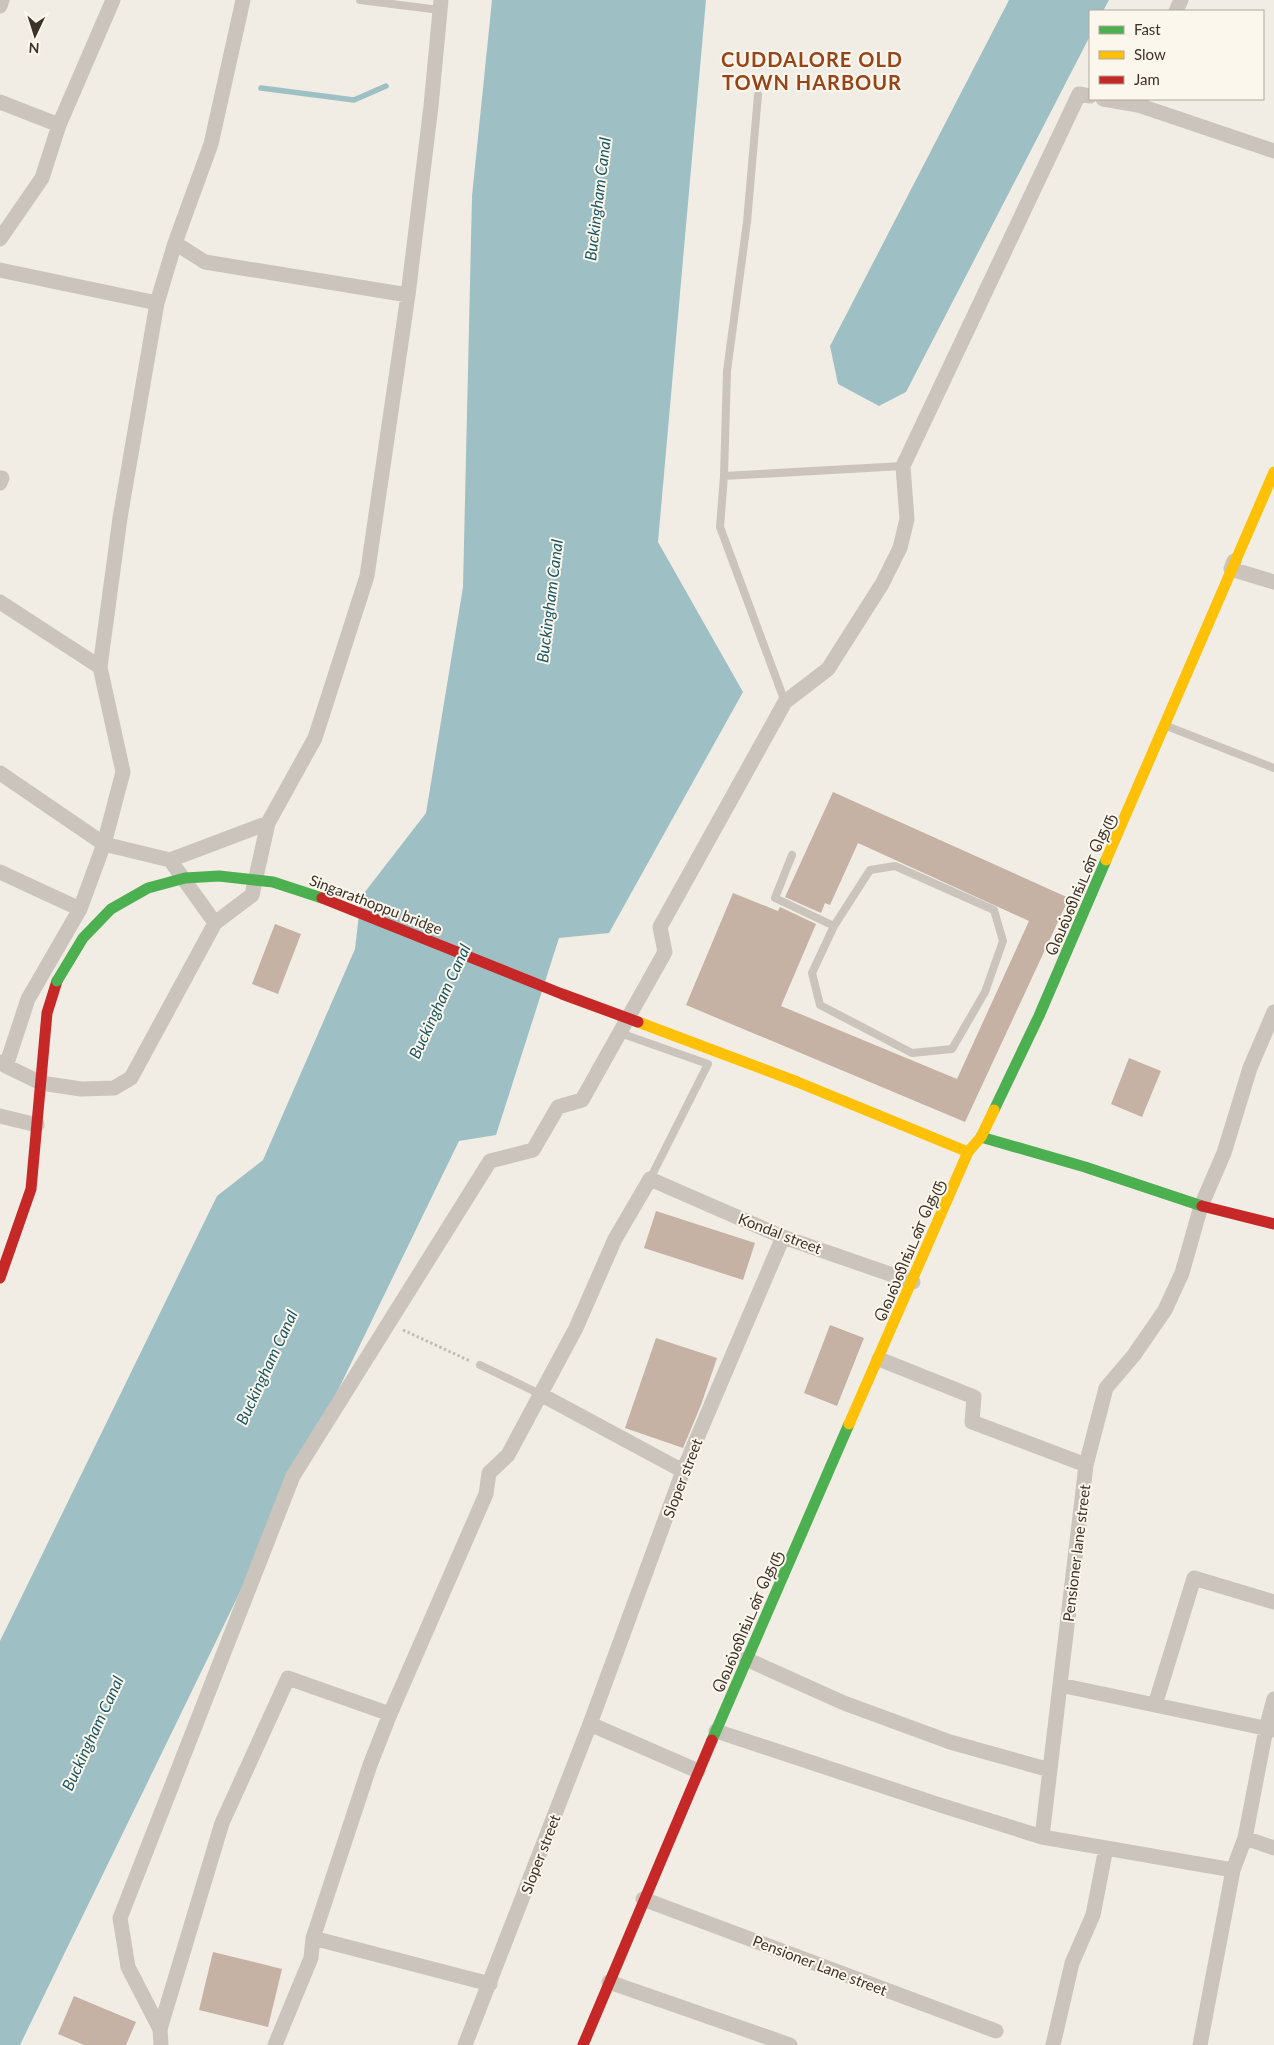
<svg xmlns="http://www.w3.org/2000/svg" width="1274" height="2045" font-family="Lato,'Noto Sans Tamil',sans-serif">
  <rect width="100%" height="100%" fill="#f1ede4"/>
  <path fill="#9ec0c4" d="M492,0H706L658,542L743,692L609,933L559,938L496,1135L459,1141L20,2045H0V1641L217,1196L263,1160L355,949L361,897L426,813L463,587L472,196Z
    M1009,0H1109L1103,11H1090V36L906,392L879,406L838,384L830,346Z"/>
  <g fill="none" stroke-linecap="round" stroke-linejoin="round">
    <path stroke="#9ec0c4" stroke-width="5.5" d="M261,88L354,100L386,86"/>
  </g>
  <path fill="#c6b2a4" d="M833,792L1069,898L965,1122L686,1005L733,893L778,911L780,907L816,924L781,1006L957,1079L1029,921L858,843L830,905L825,903L821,913L785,897Z
    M275,924L301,934L278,994L252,984Z
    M1129,1058L1161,1071L1142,1117L1111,1104Z
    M656,1211L755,1243L743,1280L644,1248Z
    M830,1325L864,1338L837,1406L804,1393Z
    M656,1338L717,1358L701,1405L683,1448L625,1428Z
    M213,1952L282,1969L268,2027L199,2010Z
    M74,1996L136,2022L126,2045H84L58,2034Z"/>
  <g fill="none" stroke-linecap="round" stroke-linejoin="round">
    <path stroke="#c3bdb5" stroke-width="3" stroke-dasharray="2.5 2.5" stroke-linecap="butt" d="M403,1330L470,1361"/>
    <path stroke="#cac4bd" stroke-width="8" d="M360,0L440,10
      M758,95L747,222L727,371L724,476L720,527L785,702
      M724,476L903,466
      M1164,725L1274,768
      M792,855L775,898L834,926L870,870L895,866L994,910L1003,941L985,992L952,1049L912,1053L820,1005L812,973L834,926
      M620,1033L708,1064L650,1179
      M480,1365L540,1394"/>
    <path stroke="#cac4bd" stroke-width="15" d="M0,6L2,0
      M1176,11L1181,0
      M1103,99L1138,105L1141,99
      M0,102L59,125
      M1138,105L1274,151
      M0,239L42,178L59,125L113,0
      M175,243L205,262L408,295
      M0,270L157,303
      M0,478H2L0,483
      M1234,561L1231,569L1274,582
      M0,602L100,667
      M0,773L104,844L170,860L215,923L131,1078L114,1088L81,1089L41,1083L6,1066
      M170,860L268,823L315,738L367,576L408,295L431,106L441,0
      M0,872L80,909
      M215,923L252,895L268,823
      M0,1062L6,1066L28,999L80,909L104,844L123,772L100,667L120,518L157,303L175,243L211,144L243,0
      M0,1116L37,1125
      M879,1359L974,1397L972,1422L1086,1465L1042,1837
      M540,1394L683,1471
      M1086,1465L1106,1388L1134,1355L1165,1310L1182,1273L1201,1206L1224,1153L1250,1068L1274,1012
      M746,1659L844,1703L950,1742L1050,1770
      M1060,1685L1274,1730
      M1155,1705L1194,1578L1274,1602
      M590,1724L698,1771
      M716,1731L940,1805L1042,1837L1233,1870
      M1245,1838L1274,1848
      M643,1899L996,2031
      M313,1938L490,1984
      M609,1982L790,2045
      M160,2029L222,1823L288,1678L390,1714
      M161,2045L160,2029L128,1967L120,1918L293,1476L490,1161L533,1150L558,1107L582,1100L665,952L660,927L785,702L828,669L882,584L900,548L907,519L903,466L1079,94L1090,96
      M275,2045L311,1958L313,1938L370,1765L390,1714L486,1494L489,1473L508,1455L576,1328L615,1239L650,1179L783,1237L913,1282
      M465,2045L590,1724L683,1471L783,1237
      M1053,2045L1072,1963L1093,1915L1106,1848
      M1200,2045L1233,1870L1245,1838L1266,1729L1274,1699"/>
    <path stroke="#4caf50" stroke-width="11" d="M994,1110L1039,1016L1106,860
      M981,1137L1085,1167L1202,1206
      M712,1740L849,1424"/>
    <path stroke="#ffc107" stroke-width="11" d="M1106,860L1274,472
      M795,1081L968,1152
      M849,1424L968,1152L981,1137L994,1110"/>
    <path stroke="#c62828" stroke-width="11" d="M1202,1206L1274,1224
      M0,1278L31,1189L47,1013L57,981
      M583,2045L712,1740"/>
    <path stroke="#4caf50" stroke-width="11" d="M57,981L83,938L111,909L148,888L185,878L219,876L273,882L322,898"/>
    <path stroke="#ffc107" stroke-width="11" d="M638,1022L795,1081"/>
    <path stroke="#c62828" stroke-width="11" d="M322,898L562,994L638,1022"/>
  </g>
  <g text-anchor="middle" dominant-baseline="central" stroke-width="4" stroke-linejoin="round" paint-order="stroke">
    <g font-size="15" fill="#3c322a" stroke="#fcf7ed">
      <text transform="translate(1080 884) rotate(-67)">வெல்லிங்டன் தெரு</text>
      <text transform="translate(376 904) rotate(21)">Singarathoppu bridge</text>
      <text transform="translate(780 1233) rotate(21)">Kondal street</text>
      <text transform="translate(909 1250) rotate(-67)">வெல்லிங்டன் தெரு</text>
      <text transform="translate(682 1478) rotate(-69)">Sloper street</text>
      <text transform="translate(1076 1553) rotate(-83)">Pensioner lane street</text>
      <text transform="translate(747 1621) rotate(-67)">வெல்லிங்டன் தெரு</text>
      <text transform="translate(540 1854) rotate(-69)">Sloper street</text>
      <text transform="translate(820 1965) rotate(21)">Pensioner Lane street</text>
    </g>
    <g font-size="16" font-style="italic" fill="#1a5663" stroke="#fcf7ed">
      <text transform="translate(597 199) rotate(-83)">Buckingham Canal</text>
      <text transform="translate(549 601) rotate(-83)">Buckingham Canal</text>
      <text transform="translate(439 1001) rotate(-65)">Buckingham Canal</text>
      <text transform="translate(266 1367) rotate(-65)">Buckingham Canal</text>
      <text transform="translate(92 1733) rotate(-65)">Buckingham Canal</text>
    </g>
    <g font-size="20" font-weight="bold" letter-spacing="1" fill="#954519" stroke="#fcf7ed">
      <text x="812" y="59">CUDDALORE OLD<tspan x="812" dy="23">TOWN HARBOUR</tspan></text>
    </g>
  </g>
  <rect x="1089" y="10" width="175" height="90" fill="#fcf7ed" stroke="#afa89f"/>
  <rect x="1099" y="26" width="25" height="8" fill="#4caf50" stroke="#afa89f"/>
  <text x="1134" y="35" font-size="15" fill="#3c322a">Fast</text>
  <rect x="1099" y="51" width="25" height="8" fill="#ffc107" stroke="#afa89f"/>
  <text x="1134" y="60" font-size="15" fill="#3c322a">Slow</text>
  <rect x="1099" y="76" width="25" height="8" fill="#c62828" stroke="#afa89f"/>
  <text x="1134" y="85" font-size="15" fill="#3c322a">Jam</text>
  <g transform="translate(35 35) rotate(184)" stroke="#fcf7ed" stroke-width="4" paint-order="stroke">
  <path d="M0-4L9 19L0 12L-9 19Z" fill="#3c322a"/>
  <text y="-8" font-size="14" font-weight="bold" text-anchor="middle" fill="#3c322a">N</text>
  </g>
</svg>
